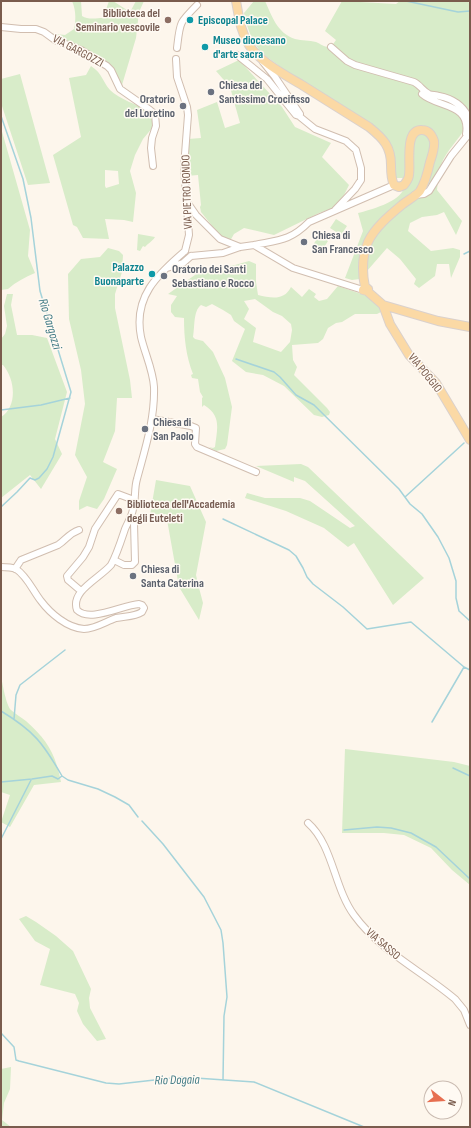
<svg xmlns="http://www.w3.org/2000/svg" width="471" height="1128" font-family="'Sofia Sans Condensed',sans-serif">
  <rect width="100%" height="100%" fill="#fdf6ec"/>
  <path fill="#d8ecc9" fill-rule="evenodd" d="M72,1H81L82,16C88,20 97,18 103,18L109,1H113L130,12L136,1H144L139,12L136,38L122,85L119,83L114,72L56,39L47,33L65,35L74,29C76,19 76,10 72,1Z
    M254,1H265C272,16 277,33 295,39C302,41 309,40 316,42C321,44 325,48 331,47L336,40L325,31L342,1L396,4L400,1H466L470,3V124L467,125C460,139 446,150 441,165C438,172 438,182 437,190L462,221L456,235L444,212L437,215L422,217L410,223L408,231L431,251L453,248L460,250V257L451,278L449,264H437L435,276L419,288L414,284L416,279L400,259L387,248L360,279L352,280L345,278L363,231L358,213C370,210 400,202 404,188C405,185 405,179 405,176L403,178H395L383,135L287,73C279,64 268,59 260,51C252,41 246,25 244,13Z
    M239,60L282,107L295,127L331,143L322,157L349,185L344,195L333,208L319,213L274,235L244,228L234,234L230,241L221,237L201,212L200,207L201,205L198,175L187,176L186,161L188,139L201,138L197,110L217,102L225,128L240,123L230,87L216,71Z
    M91,66C103,74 102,81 110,90C119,99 138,105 149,111L151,115L153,127L143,139L135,155L130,171L136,193L133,222L124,220L105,219L109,239L83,238L77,227L73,225L53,155L81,137L69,78L86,75ZM105,170L118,171L119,184L106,188L105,186Z
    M20,74L50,183L28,185L1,103V79Z
    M1,128L30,230L28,256L35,273C25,277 16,282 8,289L1,290Z
    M336,219L347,226L341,235L330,228Z
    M138,234L155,237C152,242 148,243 145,247L143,246L140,251L137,250Z
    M319,235L328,241L321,252L312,247Z
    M108,248L119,251L123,255L122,272L115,294V308L130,380L132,398H117L115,431L103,462L117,469L104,499L97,509L87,506L79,510V501L87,477L75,455L85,404L81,370L69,319L68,274L81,259L100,257Z
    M249,261L256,264V282L258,295C271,298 284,301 291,287L302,297L309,289L316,294L314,297L319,301L327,299L338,286L367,296L377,303L383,311L377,314H355L342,322L336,323L328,328L323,339L318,343L292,345L293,360L297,367L294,375L327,408L330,412L329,415L322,417L314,415L284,386L263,375L246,372L232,361L245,329L234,321L231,315L223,310L212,304L206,307L201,305C193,311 195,327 193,337L195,339L203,341L213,352L225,378L232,407L227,445L225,449L216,451L209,447L213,448L215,447C217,429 222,416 204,405L202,407V398L203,397L200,392L198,379L192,378L191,375L193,374C186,356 184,338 184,318L175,317L171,312V305L177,296L168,294L202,270L235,265ZM255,299L273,312L282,316L291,324L292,330L290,342L281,352L253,342L256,328L244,319L249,309L244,301Z
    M7,294H13L11,305L17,335H32L47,338L67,392L55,439L62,454L41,489L30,475L1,498V417C18,406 15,379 3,365H1V339L5,334L7,326L4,306Z
    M301,464L308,467L424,578L393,605L354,543L348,547L324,528L286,511L245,498L247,493L265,498H300L310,501L350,528L355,526L305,481L294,477V482L256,466Z
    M156,480L190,486L206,522L196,575L198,584L203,603L199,620L179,587L166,514L150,515Z
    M1,677C3,685 6,705 11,710C15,714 21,717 26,721C48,741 55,753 61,782L34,785L10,827L1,822L10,795L1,792Z
    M345,749L454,762L470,766V885L452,870L431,848L404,835L384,833H342Z
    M26,916L36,922L56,936L73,951L91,989L89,998L90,1008L106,1039L97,1041L83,1024L77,1011L79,1003L75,994L40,985L50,949L35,941L19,919Z
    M11,1067L10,1089L4,1103L2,1120L11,1127H1V1069Z"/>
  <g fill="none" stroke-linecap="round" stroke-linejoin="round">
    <path stroke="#a5d3da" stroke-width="1.5" d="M406,1L458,12L470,11
      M1,116L23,179L31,218L40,291L71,392L53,457L47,469L39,478L35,480L30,478L17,492L1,507
      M464,254L470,251
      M236,359L274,372L280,377L296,395L314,405L399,489L410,504L422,514L438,537L449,558L456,581V598L459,611L470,621
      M1,410L41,405L70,398
      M405,497L464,443
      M223,519L289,550L296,556L303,568L307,577L313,584L343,607L367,629L411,622L464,667L470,670
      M1,711C34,731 43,743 62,776
      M14,719L16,695L20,685L65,650
      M432,722L464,667
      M453,768L470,776
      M1,782L32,779L52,776L58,779L62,776L68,780L98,789L115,797L129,805L138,817
      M142,821L163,844L204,897L221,930L223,943L227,997L224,1016L223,1080
      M344,830L377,827L391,828L411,833L436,847L470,879
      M1,839L31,780
      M1,1033L14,1047L16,1060L19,1061L106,1083L119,1084L181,1077L254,1082L364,1127"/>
    <g stroke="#d1beb0" stroke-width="8">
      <path id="minor" d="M1,27L21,29H36L44,32L55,40L81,50L107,66L111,70L120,89L150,110L155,114L156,126L152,138L151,148L153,166
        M331,47L347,61L355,65L414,82C420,85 423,91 429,94C432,95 436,95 439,96C454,99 465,107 470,121
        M177,48C180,22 179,23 197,5
        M237,55L267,79L296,115L299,116L315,129L346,141L356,150L361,168V180L355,189L335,210
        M176,59L177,77L187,107L188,115L184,167L189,235L185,251
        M263,62L275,77L300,114L299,116
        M422,94C438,108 471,103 466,134
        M415,195L424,194L429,191L451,156L468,135L470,130
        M187,202L196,215L220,239L240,247
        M254,245C279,240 290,241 309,222L394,185
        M191,256L223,253L240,247L254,245L293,268L363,290
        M167,268L183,263L191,256
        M152,419L191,426L196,428L195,444L197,447L256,472
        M114,560L124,565H132L135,562L134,523L130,519
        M1,567C6,567 11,567 16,569C27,576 33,591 41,601C50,613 67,628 84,629C95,629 105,622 116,618C125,616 134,617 142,612L144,608L142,605L139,604C122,605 90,623 77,610C70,591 100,578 111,565C117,554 121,541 125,529C128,522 132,516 133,509C136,499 134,489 137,479C145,449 155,419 154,387C153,370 145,354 141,337C133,297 157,275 185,251
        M15,569L21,560L58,545C67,539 68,534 79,530
        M81,591L68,580L67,576L83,557L89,547L95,529L118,494L134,500
        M308,823C333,845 334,888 354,915C380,951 422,971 455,999L464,1010L470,1025"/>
    </g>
    <g stroke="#dad1cd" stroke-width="10">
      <path id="major" d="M236,1C239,16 240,31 249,45C259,61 285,75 302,85C324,99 347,113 369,127C384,139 391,147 391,165C391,172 391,179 394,185L399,187L404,185C406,182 409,179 409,175C411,164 404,129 422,130C428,130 432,135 434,141C435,148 432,156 430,162C428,171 425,183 420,191C416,196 408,200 403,204C391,214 375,227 368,242C362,256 362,272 365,287L368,289L367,291
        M363,290L367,291L383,305L438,321L470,327
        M383,305L390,324L409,355L436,383L470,440"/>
    </g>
    <use href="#minor" stroke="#fff" stroke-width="6"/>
    <use href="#major" stroke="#fbd9a5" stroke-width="8"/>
  </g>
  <g fill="#8d6e63" stroke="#fffaf3" stroke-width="1.5">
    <circle cx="168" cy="20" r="4"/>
    <circle cx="119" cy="511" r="4"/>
  </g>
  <g fill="#0f9aa8" stroke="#fffaf3" stroke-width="1.5">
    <circle cx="190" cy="20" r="4"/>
    <circle cx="205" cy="47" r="4"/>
    <circle cx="152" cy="274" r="4"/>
  </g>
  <g fill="#6b7280" stroke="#fffaf3" stroke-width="1.5">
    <circle cx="211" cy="92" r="4"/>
    <circle cx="183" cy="106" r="4"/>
    <circle cx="304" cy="242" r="4"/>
    <circle cx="164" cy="276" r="4"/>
    <circle cx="145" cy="429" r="4"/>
    <circle cx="133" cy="576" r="4"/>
  </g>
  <g text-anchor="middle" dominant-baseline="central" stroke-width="3" stroke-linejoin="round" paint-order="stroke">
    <g font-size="12" font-weight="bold" fill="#785e54" stroke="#fffaf3" text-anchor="end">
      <text x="160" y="13">Biblioteca del<tspan x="160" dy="14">Seminario vescovile</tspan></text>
      <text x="127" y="504" text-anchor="start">Biblioteca dell'Accademia<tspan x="127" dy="14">degli Euteleti</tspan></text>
    </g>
    <g font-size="12" font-weight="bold" fill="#0d838f" stroke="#fffaf3" text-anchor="start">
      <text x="198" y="20">Episcopal Palace</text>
      <text x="213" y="40">Museo diocesano<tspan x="213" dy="14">d'arte sacra</tspan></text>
      <text x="144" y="267" text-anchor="end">Palazzo<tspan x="144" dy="14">Buonaparte</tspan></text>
    </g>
    <g font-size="12" fill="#7a5c4d" stroke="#fffaf3">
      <text transform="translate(78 51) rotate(28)">VIA GARGOZZI</text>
      <text transform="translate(187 192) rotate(-92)">VIA PIETRO RONDO</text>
      <text transform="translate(425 373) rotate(51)">VIA POGGIO</text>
      <text transform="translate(383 944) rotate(41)">VIA SASSO</text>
    </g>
    <g font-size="12" font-weight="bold" fill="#5b616d" stroke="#fffaf3" text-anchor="start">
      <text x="219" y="85">Chiesa del<tspan x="219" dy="14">Santissimo Crocifisso</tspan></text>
      <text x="175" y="99" text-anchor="end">Oratorio<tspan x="175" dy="14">del Loretino</tspan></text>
      <text x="312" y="235">Chiesa di<tspan x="312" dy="14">San Francesco</tspan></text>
      <text x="172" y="269">Oratorio dei Santi<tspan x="172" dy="14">Sebastiano e Rocco</tspan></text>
      <text x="153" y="422">Chiesa di<tspan x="153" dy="14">San Paolo</tspan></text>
      <text x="141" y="569">Chiesa di<tspan x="141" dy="14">Santa Caterina</tspan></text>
    </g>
    <g font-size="13" font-style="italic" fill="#437c86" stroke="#fffaf3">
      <text transform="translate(50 324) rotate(73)">Rio Gargozzi</text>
      <text transform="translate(177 1080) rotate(-1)">Rio Dogaia</text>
    </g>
  </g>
  <rect width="471" height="1128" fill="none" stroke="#7a5c4d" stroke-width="4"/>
  <g transform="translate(443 1100) rotate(107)"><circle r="19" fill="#fffaf3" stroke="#cabbb1"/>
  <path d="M0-3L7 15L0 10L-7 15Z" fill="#e76f51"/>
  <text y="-6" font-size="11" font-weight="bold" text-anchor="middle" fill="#7a5c4d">N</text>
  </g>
</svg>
